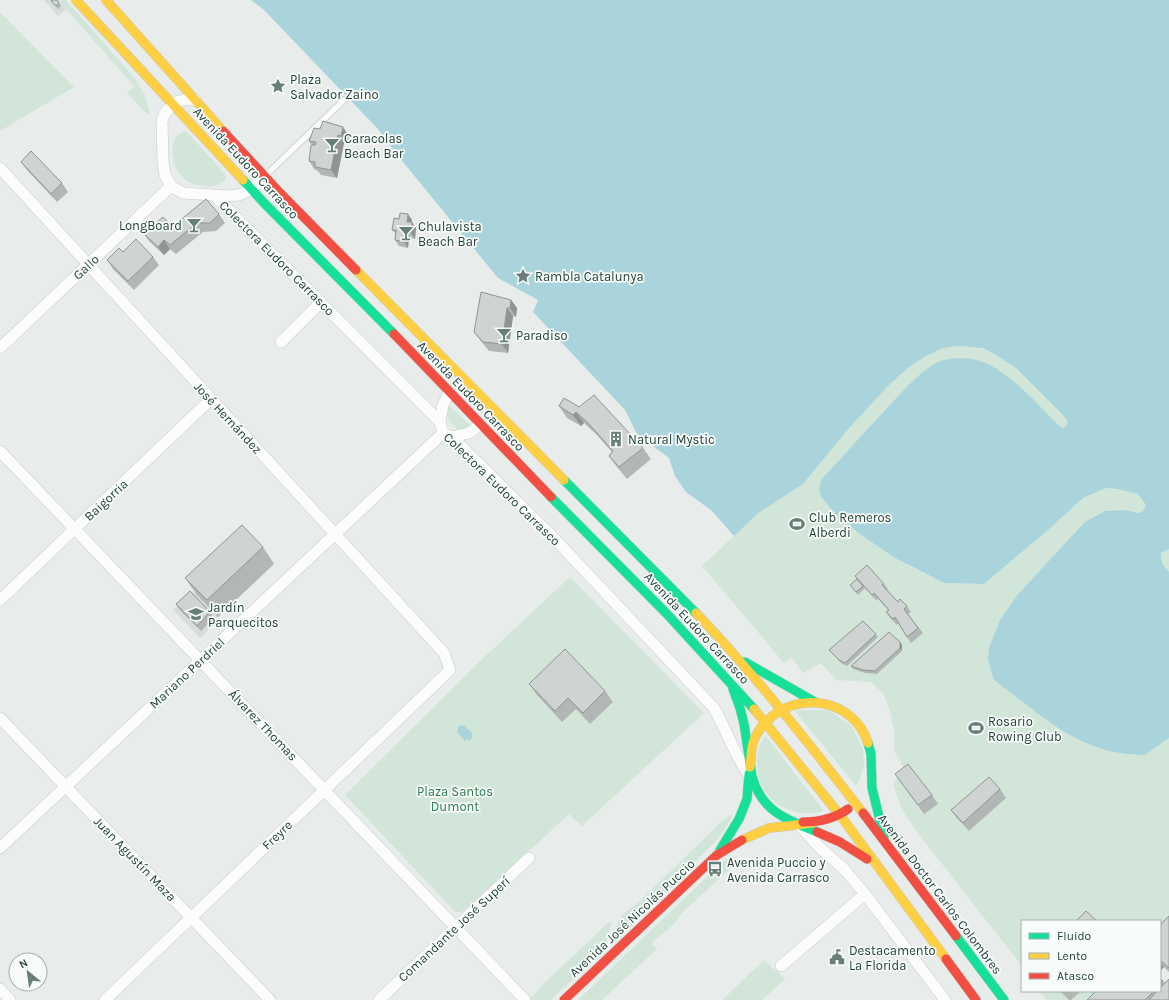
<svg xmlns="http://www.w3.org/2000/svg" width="1169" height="1000" font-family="Karla,sans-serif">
  <rect width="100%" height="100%" fill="#e8edeb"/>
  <path fill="#d6dedb" d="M44,0H58L66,9L58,16Z
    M193,591L220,619L200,638L173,610Z"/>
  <path fill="#d1e6d8" d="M58,0H66L132,75C141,87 147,98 150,113L148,115L127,93L134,86Z
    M0,12L74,87L0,131Z
    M186,131L225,174L226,180C217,186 212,188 200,185C197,185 193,185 191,183C173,176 162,137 186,131Z
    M959,346C967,347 976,346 984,349C1016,360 1039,390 1062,414L1068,422L1067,427L1062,428L1055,423L1039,405L1011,379L988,364L925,371L908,386L871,425L836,514L861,535L895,558L919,571L944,583L984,584L1047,531L1083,498L1106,488L1116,489L1138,494L1146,505L1143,511L1139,513L1125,510L1039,571L1018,594L1000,620L994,680C1028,705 1064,739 1105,750C1118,754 1132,754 1145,755L1169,738V920L1160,930V921H1022V966L920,836L902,810L893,784L904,769L894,749V730L890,711L883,693L870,682L836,680L821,663L803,673L791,657L784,663L702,566L757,514L803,484L850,427L888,386L909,367L926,356L943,348Z
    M450,406L469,424V426C466,430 461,429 457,429C451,423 441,414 450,406Z
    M1169,549V572C1164,566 1160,561 1161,553Z
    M570,577L704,713L582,826L569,814L467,908L461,912H455L345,795L480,661Z
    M801,710H828L851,725L863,749L864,765L859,781L856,786L795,711Z
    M765,735L824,811C789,821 756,798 757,761C758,757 757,753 758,749C760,744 763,740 765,735Z
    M733,814C727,827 720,837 710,847L617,940L615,939L614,934L619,920L622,915L642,899L724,819Z
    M732,857L733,861L732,867L681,914L674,924L652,943L657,949L602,1000H578L712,872L714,873L718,869L717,867L725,860Z
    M610,921L611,923L605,949L551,1000H528L538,991L540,987Z
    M764,960L785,979L762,1000H722Z
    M1040,991H1105L1098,1000H1046Z"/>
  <path fill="#a9d4db" d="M251,0H1169V549L1161,553C1160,561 1164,566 1169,572V738L1145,755C1132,754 1118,754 1105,750C1064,739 1028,705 994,680L991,671L988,659L989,648L1000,620L1018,594L1085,522L1105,511L1125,510L1139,513L1143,511L1146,505L1138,494L1117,489L1106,488L1083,498L1047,531L984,584L944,583L895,558L861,535L836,514L821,497L819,488L822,479C845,454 867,429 890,405C903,391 924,367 941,361C956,356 974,357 988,364C1007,374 1023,389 1038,404C1046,412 1053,421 1062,428L1066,427L1068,422L1062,414L1016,368L998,356L983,348L959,346L943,348L926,356L909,367L888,386L850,427L803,484L757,514L734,536L712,511L686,492L675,476L669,458L637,434L625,410L533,312L538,300L498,278L403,162L377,128L264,10Z
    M460,725L462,726L464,725L473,734L471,735L473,737L469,741L467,739L465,741L457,732L458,730L457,728Z"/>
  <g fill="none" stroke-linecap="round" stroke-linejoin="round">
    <g stroke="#c5cac8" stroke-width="7">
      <path id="lane" d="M265,176L344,100"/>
    </g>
    <g stroke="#c5cac8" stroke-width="12">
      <path id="street" d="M195,100L188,99L179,101L173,104L165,113L162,121L163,161L165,175L171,186L183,193L227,196L239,195L252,189L265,176
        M0,168L444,653L450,670L105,1000
        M215,196L440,422L443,433L452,437L551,535L714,708C726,730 735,754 749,776
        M281,342L321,302
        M0,348L171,186
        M440,422L443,405L449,392
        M452,437L469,433L480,425
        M0,451L525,1000
        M0,600L211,399
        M0,718L270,1000
        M801,827L820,848L844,869L865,894L945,1000
        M0,848L443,433
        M781,966L865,894
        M0,989L10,1000
        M379,1000L529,858"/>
    </g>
    <g stroke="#c3cbc8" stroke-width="10">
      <path id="fast" d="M243,180L265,204L394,334
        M564,480L696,613
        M551,497L667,614L754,709
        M745,662L815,702
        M733,689L740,708L744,724L752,776C761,811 787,820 817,832
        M868,743L871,754L872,788L884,837
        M720,850L739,819L747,799L749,774
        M956,936L1004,1000"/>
    </g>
    <g stroke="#c3cbc8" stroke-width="10">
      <path id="slow" d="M76,0L243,180
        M106,0L223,131
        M356,270L564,480
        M696,613C756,676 810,745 863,813
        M754,709L840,815L946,959
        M750,767C751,759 751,750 753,743C754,738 762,725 766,722C797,689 854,699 868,743
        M742,840L769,828L813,823"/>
    </g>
    <g stroke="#c3cbc8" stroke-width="10">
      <path id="jam" d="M223,131L279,192L356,270
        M394,334L551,497
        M863,813L956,936
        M803,822C820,822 834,819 848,809
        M817,832L840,842L867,859
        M946,959L976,1000
        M564,1000L717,855L742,840"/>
    </g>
    <use href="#lane" stroke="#fcfcfc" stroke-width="5.5"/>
    <use href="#street" stroke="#fcfcfc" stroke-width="11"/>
    <use href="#fast" stroke="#16e098" stroke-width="9"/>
    <use href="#slow" stroke="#ffcf43" stroke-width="9"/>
    <use href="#jam" stroke="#f24e42" stroke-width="9"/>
  </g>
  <path fill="#b2b6b5" d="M51,1L59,3L61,6L58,9Z
    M314,128L349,136L347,144L344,143L337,178L321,175L317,170H315L309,161L312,145L309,141Z
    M21,162L62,183L68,192L57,202L27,170Z
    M219,214L225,223L216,231L203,232L176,254L170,249L164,255L149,241L143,233L151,230L158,225L156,223L172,227Z
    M399,219L412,220V222L416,228L415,239L409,238L408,248L399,246L395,240L396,234L392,230Z
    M123,252L153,257L159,265L134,290L113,269L107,260Z
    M511,300L517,308L516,317L513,316L508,353L489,351L480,340L474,332Z
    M564,398L643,448L651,459L627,479L617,467L609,456L612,452L596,434L584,423L581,426L567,418L559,406Z
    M263,547L274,564L218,617L197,595L185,578Z
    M855,576L884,584L888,589L887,590L898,602L907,606L911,612L908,614L923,633L911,643L898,623L897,625L890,618L886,612L888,610L878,599L876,600L865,588L858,595L852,588L850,585L857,579Z
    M176,604L210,612L214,618L201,631L180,610Z
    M876,634L878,637L847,666L841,663L829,650Z
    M900,642L902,645V651L877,674L865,673L853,669L851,666Z
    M529,684L605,691L613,702L590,724L576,709L562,722L537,695Z
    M895,774L932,795L938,804L924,814Z
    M1000,789L1006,798L969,831L957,818L951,810Z
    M1169,916V972L1164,967L1160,971V925Z
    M1160,978L1165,983L1169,1000H1087L1096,991H1160Z
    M1060,991H1081L1071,1000H1069Z"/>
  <path fill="#919493" d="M343,127L349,136L347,144L341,136Z
    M338,135L344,143L337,178L331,170Z
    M408,214L412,220L411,227L407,222Z
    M412,222L416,228L415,239L411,233Z
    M405,232L409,238L408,248L404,242Z
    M164,240L170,249L164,255L158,247Z
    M511,300L517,308L516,317L510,308Z
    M507,308L513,316L508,353L502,344Z
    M576,412L584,423L581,426L573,415Z
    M900,642L902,645V651L900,648Z
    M1160,962L1164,967L1160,971Z"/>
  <path fill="#cfd4d2" stroke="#919493" d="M52,0H57L59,3L56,6L51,1Z
    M323,121L343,127L341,136L338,135L331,170L315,167V162L309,161L311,145H315L316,142L309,141L314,128L320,129Z
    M31,151L62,183L51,194L21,162Z
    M206,199L219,214L210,223H197L170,245L164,240L158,247L143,233L149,227L151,230L158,225L156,223L163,217L172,227Z
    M400,213L408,214L407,222H412L411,233L405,232L404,242L395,240L396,230H392L394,218L399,219Z
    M136,239L153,257L128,281L107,260L119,248L123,252Z
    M481,292L511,300L510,308H507L502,344L483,342L474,332Z
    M594,395L643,448L619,467L609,456L613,451L588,423L576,412L573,415L559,406L564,398L579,407Z
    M242,525L263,547L207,600L185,578Z
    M867,565L884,584L882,585L898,602L900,599L907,606L904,609L918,628L907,637L895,617L893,619L886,612L889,610L874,593L872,595L855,576Z
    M857,579L863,586L856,592L850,585Z
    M190,591L210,612L197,626L176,604Z
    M863,621L876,634L845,663L839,660L829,650Z
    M889,632L900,642V648L875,671L863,670L851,666Z
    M565,649L605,691L583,713L568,698L555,711L529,684Z
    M908,764L932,795L918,805L895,774Z
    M989,777L1000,789L963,823L951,810Z
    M1086,911L1097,921H1076Z
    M1169,916V968L1160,960V925Z
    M1160,978L1163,981L1160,985Z
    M1169,979V1000H1149L1157,991H1160V988Z
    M1096,991H1154L1145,1000H1087Z"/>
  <defs>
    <g id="sight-bare" transform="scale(1.2)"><path d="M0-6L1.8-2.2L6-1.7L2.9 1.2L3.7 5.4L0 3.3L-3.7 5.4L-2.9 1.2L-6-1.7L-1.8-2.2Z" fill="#697e78" stroke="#f7fbf9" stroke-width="2.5" paint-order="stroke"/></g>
    <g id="bar-bare" transform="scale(1.2)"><path d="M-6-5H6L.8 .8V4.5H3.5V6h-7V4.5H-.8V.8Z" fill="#697e78" stroke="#f7fbf9" stroke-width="2.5" paint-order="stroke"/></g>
    <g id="building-bare" transform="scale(1.2)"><path d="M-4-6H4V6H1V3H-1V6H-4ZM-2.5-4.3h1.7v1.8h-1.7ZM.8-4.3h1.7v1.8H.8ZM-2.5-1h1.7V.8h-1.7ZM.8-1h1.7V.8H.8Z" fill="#697e78" stroke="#f7fbf9" stroke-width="2.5" paint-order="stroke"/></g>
    <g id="stadium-bare" transform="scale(1.2)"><path d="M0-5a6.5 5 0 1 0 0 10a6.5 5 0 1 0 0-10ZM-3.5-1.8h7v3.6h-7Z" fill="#697e78" stroke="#f7fbf9" stroke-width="2.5" paint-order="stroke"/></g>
    <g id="school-bare" transform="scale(1.2)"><path d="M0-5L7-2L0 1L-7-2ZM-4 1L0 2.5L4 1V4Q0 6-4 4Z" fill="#697e78" stroke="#f7fbf9" stroke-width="2.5" paint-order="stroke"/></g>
    <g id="bus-bare" transform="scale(1.2)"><path d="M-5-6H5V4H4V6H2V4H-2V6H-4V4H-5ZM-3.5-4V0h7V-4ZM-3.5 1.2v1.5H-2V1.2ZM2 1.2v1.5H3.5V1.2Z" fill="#697e78" stroke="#f7fbf9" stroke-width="2.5" paint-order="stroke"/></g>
    <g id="civic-bare" transform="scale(1.2)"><path d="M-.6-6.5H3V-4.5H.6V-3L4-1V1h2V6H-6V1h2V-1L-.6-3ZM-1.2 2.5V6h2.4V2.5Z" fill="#697e78" stroke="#f7fbf9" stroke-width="2.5" paint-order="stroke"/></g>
  </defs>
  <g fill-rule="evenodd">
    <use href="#sight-bare" x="278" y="86"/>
    <use href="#bar-bare" x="332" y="145"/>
    <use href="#bar-bare" x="194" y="225"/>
    <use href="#bar-bare" x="406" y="233"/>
    <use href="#sight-bare" x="523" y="276"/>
    <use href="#bar-bare" x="504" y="335"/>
    <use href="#building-bare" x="616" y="439"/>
    <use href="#stadium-bare" x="797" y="524"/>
    <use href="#school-bare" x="196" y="614"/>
    <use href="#stadium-bare" x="976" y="728"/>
    <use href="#bus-bare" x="715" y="869"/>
    <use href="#civic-bare" x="837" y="957"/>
  </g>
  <g text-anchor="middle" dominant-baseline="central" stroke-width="3.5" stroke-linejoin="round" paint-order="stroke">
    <g font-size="13" fill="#24423a" stroke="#f7fbf9" text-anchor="start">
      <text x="290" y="79">Plaza<tspan x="290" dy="15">Salvador Zaino</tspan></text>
      <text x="344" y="138">Caracolas<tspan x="344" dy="15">Beach Bar</tspan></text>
      <text x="182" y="225" text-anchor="end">LongBoard</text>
      <text x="418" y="226">Chulavista<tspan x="418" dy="15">Beach Bar</tspan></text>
      <text x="535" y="276">Rambla Catalunya</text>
      <text x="516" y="335">Paradiso</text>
      <text x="628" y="439">Natural Mystic</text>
      <text x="809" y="517">Club Remeros<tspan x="809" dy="15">Alberdi</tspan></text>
      <text x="208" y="607">Jardín<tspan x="208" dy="15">Parquecitos</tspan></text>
      <text x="988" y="721">Rosario<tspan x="988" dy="15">Rowing Club</tspan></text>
      <text x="727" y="862">Avenida Puccio y<tspan x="727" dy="15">Avenida Carrasco</tspan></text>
      <text x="849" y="950">Destacamento<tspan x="849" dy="15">La Florida</tspan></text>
    </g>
    <g font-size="13" fill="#24423a" stroke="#f7fbf9">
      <text transform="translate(246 163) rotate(47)">Avenida Eudoro Carrasco</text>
      <text transform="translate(277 258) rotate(45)">Colectora Eudoro Carrasco</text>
      <text transform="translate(86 267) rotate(-43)">Gallo</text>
      <text transform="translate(471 396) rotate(46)">Avenida Eudoro Carrasco</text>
      <text transform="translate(228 418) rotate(47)">José Hernández</text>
      <text transform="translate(502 489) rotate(44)">Colectora Eudoro Carrasco</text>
      <text transform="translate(106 500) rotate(-43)">Baigorria</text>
      <text transform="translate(697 628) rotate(47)">Avenida Eudoro Carrasco</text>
      <text transform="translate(187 673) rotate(-43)">Mariano Perdriel</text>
      <text transform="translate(263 725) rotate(46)">Álvarez Thomas</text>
      <text transform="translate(277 835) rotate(-44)">Freyre</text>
      <text transform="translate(135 859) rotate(46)">Juan Agustín Maza</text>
      <text transform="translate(940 894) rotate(53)">Avenida Doctor Carlos Colombres</text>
      <text transform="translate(632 918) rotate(-43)">Avenida José Nicolás Puccio</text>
      <text transform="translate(454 929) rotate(-43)">Comandante José Superí</text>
    </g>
    <g font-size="13" fill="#2d7a4b" stroke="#f7fbf9">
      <text x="455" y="791">Plaza Santos<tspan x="455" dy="15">Dumont</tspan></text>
    </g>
  </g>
  <rect x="1021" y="920" width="140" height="72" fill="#f7fbf9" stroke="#a3b1ad"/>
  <rect x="1029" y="933" width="20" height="6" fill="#16e098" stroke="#a3b1ad"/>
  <text x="1057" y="940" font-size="12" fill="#24423a">Fluido</text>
  <rect x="1029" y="953" width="20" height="6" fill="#ffcf43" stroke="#a3b1ad"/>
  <text x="1057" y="960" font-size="12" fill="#24423a">Lento</text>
  <rect x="1029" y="973" width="20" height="6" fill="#f24e42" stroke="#a3b1ad"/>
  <text x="1057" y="980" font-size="12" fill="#24423a">Atasco</text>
  <g transform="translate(28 972) rotate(331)"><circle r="19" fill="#f7fbf9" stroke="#a3b1ad"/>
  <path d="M0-3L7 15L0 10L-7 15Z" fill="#697e78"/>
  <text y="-6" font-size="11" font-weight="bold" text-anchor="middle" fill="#24423a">N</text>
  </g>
</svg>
